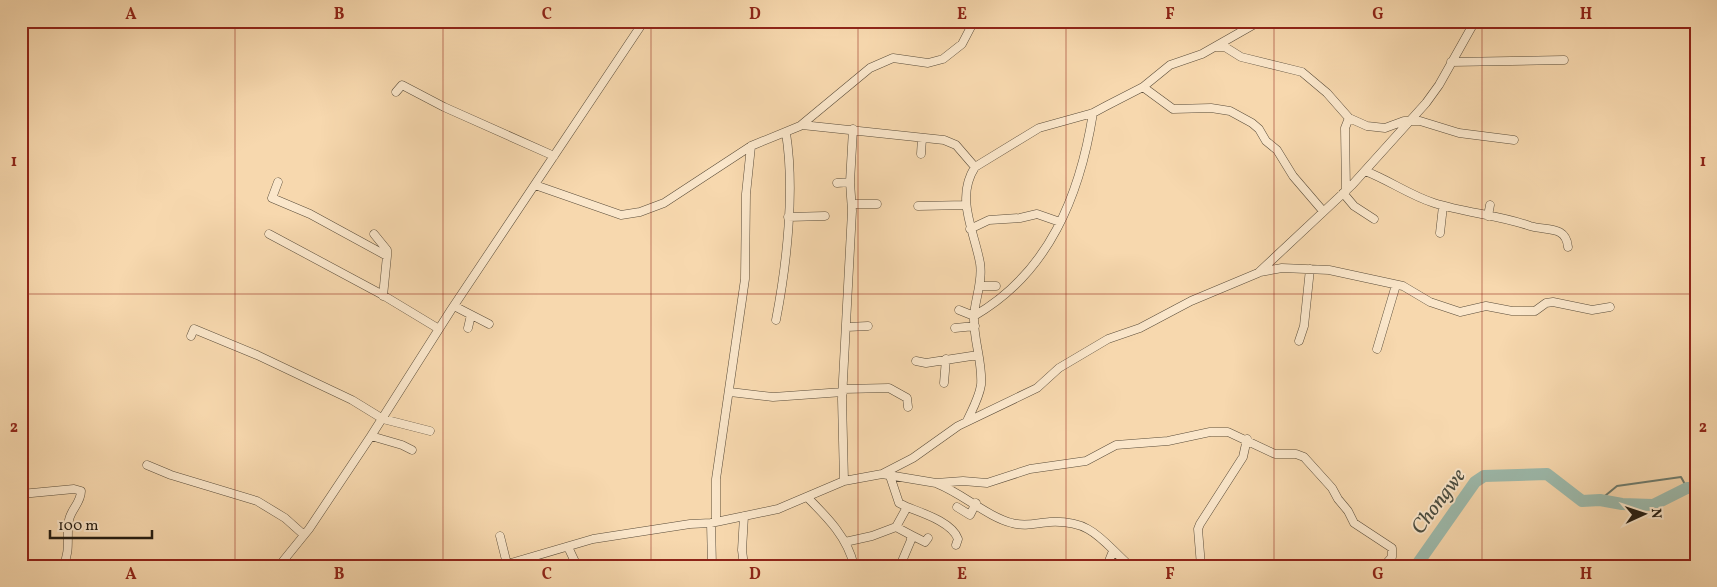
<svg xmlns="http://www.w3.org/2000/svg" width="1717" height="587" font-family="Vollkorn,serif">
  <rect width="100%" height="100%" fill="#f7d8ae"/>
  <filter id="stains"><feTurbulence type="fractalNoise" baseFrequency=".004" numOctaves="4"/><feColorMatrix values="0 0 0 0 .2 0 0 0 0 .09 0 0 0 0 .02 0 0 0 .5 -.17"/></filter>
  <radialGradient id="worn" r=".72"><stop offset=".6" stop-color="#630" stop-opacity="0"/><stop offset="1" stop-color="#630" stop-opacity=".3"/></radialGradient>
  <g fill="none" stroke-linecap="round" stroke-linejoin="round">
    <path stroke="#6d7b6e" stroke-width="2" d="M1600,500L1617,486L1681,477L1687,488"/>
    <path stroke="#9dbaac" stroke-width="12" d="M1416,566L1475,482L1484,476L1547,474L1582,501L1600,500L1622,504L1653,505L1687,488H1696"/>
    <g stroke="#5a4c39" stroke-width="9">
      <path id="minor" d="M1217,47H1225L1241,57L1302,72L1327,93L1349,118L1367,126L1385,128L1404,121H1420L1459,133L1514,140
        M1451,62L1564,60
        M1143,87L1173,109L1211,108L1230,111L1252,123L1259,129L1266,141L1277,150L1293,176L1323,211
        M396,92L402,85L444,107L554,156
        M802,125L944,140L956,145L975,167
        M921,154L922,138
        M1365,171C1389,180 1409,195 1434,203C1466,213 1499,215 1530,226C1546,231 1566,225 1568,247
        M278,182L272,198L310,214L387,256L383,296
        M850,182L853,129
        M837,183L850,182L852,211L842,399L844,481
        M535,185L621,215L640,212L664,203L751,146L800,126L870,68L893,58L928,63L943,59L962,44L974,21
        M1346,191L1345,128L1349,118
        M1343,193L1354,206L1374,219
        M852,204H877
        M918,206L966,205
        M1488,216L1490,205
        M788,217L825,216
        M970,229L989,220L1020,218L1037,214L1060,222
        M1440,233L1443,206
        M269,234L381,294L439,329
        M374,234L387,250V256
        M1260,272L1282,268L1329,270L1403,286L1430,302L1460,312L1486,306L1512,311H1535L1546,303L1553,302L1592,310L1610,307
        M981,286H996
        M454,306L489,324
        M959,310L974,316C1049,273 1080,195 1093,113
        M776,320C787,263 795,190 786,133
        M847,327L868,326
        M468,328L471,315
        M955,328L975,326
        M191,336L194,329L257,355L352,400L383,419L430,431
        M1299,341L1304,326L1310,269
        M1377,349L1396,285
        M916,361L926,363L978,355
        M944,383L946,359
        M843,389L889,388L907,398L908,407
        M730,392L773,397L843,392
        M967,421C972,410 979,398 981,385C983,363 973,339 974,316C975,298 983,282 980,263C974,230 955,198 975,167L1039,128L1093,113L1106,106L1143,87L1170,65L1202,54L1260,21
        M371,436L402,445L412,450
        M147,465L171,475L257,501L285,518L304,535
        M882,474L913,458L958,426L1037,388L1059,368L1108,339L1140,328L1191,301L1258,273L1352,185L1426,103L1439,85L1475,21
        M938,484C963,494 988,517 1012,523C1025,527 1037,523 1050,522C1092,520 1101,540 1130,566
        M21,494L74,489L81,491C81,503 71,509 69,520C66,536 71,551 63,566
        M808,498C827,517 848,538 854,566
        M907,507C922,513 952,522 958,539L956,545
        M957,507L970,515L976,503
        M716,522V479L745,279L746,194L751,146
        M711,523L712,566
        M896,527L911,535V540L900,566
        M911,535L925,542L928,538
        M500,536L507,564
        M845,542L872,536L896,527L907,507L899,503L890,476
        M568,547L577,566
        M536,556L538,566
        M279,566L309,529L371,436L451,310L644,21
        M501,566L593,539L690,524L711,523L778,509L844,481L882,474L936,483L963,481L987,483L1030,469L1086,461L1116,445L1168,441L1210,432H1228L1275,454H1296L1304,457L1332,488L1338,499L1348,511L1354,523L1392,548V557L1384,566
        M744,566L742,550L744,516
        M1107,566L1113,551
        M1201,566L1198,529L1200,524L1243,457L1247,439"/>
    </g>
    <use href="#minor" stroke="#fae6ca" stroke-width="8"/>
  </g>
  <path fill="none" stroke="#8f2418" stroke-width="1" stroke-opacity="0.55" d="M235,21V566M443,21V566M651,21V566M858,21V566M1066,21V566M1274,21V566M1482,21V566M21,294H1696"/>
  <g text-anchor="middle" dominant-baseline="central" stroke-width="4" stroke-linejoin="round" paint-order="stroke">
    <g font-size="21" font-style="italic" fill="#494c40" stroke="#fae6ca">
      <text transform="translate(1439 502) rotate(-53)">Chongwe</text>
    </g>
  </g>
  <rect width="1717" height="587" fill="none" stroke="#f7d8ae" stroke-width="55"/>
  <g transform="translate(1644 514) rotate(87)" stroke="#fae6ca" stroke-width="4" paint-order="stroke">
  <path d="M0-4L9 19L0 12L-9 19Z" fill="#251d12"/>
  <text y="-8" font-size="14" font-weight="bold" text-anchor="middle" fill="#251d12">N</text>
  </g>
  <path d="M50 530v8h102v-8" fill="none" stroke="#251d12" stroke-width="2.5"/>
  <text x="58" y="530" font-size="15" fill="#251d12" stroke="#fae6ca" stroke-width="4" paint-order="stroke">100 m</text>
  <rect x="28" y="28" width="1662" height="532" fill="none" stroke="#8f2418" stroke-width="2"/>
  <g font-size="16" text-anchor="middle" font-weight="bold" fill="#8f2418">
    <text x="131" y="19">A</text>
    <text x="339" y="19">B</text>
    <text x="547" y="19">C</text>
    <text x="755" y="19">D</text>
    <text x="962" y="19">E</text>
    <text x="1170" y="19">F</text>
    <text x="1378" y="19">G</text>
    <text x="1586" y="19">H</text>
    <text x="14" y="166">1</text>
    <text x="1703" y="166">1</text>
    <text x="14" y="432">2</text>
    <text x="1703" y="432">2</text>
    <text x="131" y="579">A</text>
    <text x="339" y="579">B</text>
    <text x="547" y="579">C</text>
    <text x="755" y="579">D</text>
    <text x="962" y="579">E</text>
    <text x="1170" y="579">F</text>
    <text x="1378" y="579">G</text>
    <text x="1586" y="579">H</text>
  </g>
  <rect width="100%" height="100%" filter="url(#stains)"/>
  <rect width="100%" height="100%" fill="url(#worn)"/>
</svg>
